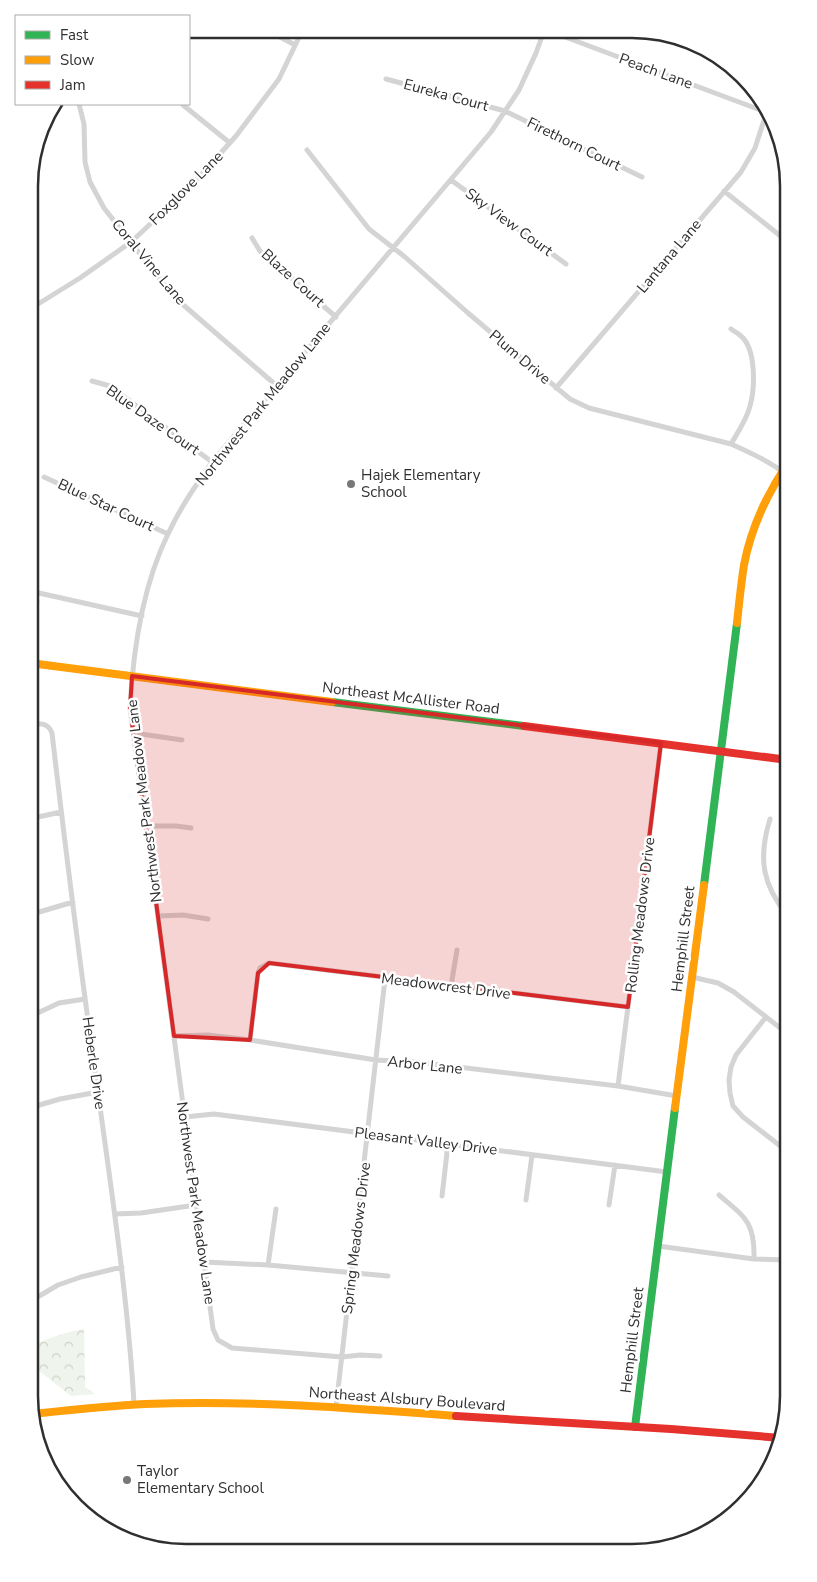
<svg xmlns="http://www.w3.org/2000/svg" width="817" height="1582" font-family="'Nunito Sans',sans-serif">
  <defs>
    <pattern id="forest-crowns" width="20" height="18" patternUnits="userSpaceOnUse" patternTransform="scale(1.25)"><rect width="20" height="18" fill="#eff5ec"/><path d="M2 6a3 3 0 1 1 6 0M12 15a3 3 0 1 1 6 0" fill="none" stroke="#cdd2cb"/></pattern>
  </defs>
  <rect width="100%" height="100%" fill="#fff"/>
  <path fill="url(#forest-crowns)" d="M30,597L40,600L30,645Z
    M84,1329L85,1387L95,1394L71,1396L29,1363V1343L32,1345C49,1338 66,1332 84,1329Z"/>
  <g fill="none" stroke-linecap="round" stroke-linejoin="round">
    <path stroke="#d4d4d4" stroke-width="5" d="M265,29L295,45
      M549,31L763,111
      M386,79L505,111L642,177
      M79,104L84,124L85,162L90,182L104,208L173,296L277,386
      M183,105L230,143
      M307,150L369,229L405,257L468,313L570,399L589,408L731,444C751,453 771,462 788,476
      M451,180L566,264
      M724,191L788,242
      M252,238L260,251L336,317
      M30,309L80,278L131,242L191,186L236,136L279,79L303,29
      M731,329C735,332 740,334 743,338C756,352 755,389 750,406C747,419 738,432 731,444
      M92,381L110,386L212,462
      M556,388L741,172L755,148L766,114
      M44,477L168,534
      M30,591L142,616
      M29,725C39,723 48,722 52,733C66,853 81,973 98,1092C112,1196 128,1299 134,1404
      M134,733L182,740
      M29,819L61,812
      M770,819C758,858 762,885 788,916
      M146,826H176L191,828
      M29,915L73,902
      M158,916L183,915L208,919
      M692,977L718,983L734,992L788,1034
      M451,986L457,950
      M29,1017L59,1003L85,999
      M766,1017L736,1055L731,1067L729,1080L730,1093L733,1106L743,1117L788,1152
      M174,1036L208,1035L250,1040L376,1060L416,1062L618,1086L677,1096
      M250,1040L258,973L260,968L269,963L628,1007
      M618,1086L661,743
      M29,1108L60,1099L98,1092
      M185,1117L214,1114L667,1172
      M719,1195C745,1217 755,1222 754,1259
      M442,1196L448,1144
      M526,1200L532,1155
      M609,1205L615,1165
      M115,1214L141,1213L196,1205
      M658,1246L754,1259L788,1260
      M204,1262L268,1265L388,1276
      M268,1265L276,1209
      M29,1302L58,1285L81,1277L122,1267
      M380,1356L360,1355L342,1357L232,1348L218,1340L213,1329L130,708C133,650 142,587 168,534C180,508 196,485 212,462L491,132L519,90L536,53L544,31
      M336,1407L385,979"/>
    <path stroke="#30b455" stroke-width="8" d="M332,702L524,726
      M704,885L737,623
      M635,1427L675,1108"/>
    <path stroke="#ff9f0a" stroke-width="8" d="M737,623C739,604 741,584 744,565C751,528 767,494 788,463
      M30,663L332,702
      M675,1108L704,885
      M32,1414C70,1410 107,1406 145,1404C249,1400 353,1408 456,1416"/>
    <path stroke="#e5322d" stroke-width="8" d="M524,726L788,760
      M456,1416L671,1429L781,1438"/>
  </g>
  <path fill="#d62828" fill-opacity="0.2" stroke="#d62828" stroke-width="4" stroke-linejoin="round" d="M132,676L661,743L628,1007L269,963L258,973L250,1040L174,1036L130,708Z"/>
  <g fill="#787878" stroke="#fff" stroke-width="2">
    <circle cx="351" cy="484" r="5"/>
    <circle cx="127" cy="1480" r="5"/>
  </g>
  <g text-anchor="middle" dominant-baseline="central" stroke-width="5" stroke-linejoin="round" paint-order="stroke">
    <g font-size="15" fill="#2f2f2f" stroke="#fff">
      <text transform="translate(656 71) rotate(20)">Peach Lane</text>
      <text transform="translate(446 95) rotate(15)">Eureka Court</text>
      <text transform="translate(574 144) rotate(26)">Firethorn Court</text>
      <text transform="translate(186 188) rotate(-45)">Foxglove Lane</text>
      <text transform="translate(509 222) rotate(36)">Sky View Court</text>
      <text transform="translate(669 256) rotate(-50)">Lantana Lane</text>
      <text transform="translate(149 262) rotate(50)">Coral Vine Lane</text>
      <text transform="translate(293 278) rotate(42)">Blaze Court</text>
      <text transform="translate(520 357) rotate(40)">Plum Drive</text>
      <text transform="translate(263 404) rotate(-51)">Northwest Park Meadow Lane</text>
      <text transform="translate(153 420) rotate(35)">Blue Daze Court</text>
      <text transform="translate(106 505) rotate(25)">Blue Star Court</text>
      <text transform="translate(411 698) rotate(7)">Northeast McAllister Road</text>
      <text transform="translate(144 801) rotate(-97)">Northwest Park Meadow Lane</text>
      <text transform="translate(640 915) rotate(-83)">Rolling Meadows Drive</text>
      <text transform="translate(683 939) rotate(-83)">Hemphill Street</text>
      <text transform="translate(446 986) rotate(7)">Meadowcrest Drive</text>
      <text transform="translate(94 1063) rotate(82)">Heberle Drive</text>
      <text transform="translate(425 1065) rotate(6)">Arbor Lane</text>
      <text transform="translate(426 1141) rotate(7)">Pleasant Valley Drive</text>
      <text transform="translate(196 1203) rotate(82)">Northwest Park Meadow Lane</text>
      <text transform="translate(356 1238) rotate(-83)">Spring Meadows Drive</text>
      <text transform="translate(632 1340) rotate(-83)">Hemphill Street</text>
      <text transform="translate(407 1399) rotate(4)">Northeast Alsbury Boulevard</text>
    </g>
    <g font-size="15" fill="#2f2f2f" stroke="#fff" text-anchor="start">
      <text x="361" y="475">Hajek Elementary<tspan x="361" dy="17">School</tspan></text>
      <text x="137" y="1471">Taylor<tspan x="137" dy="17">Elementary School</tspan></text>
    </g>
  </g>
  <path d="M0 0H817V1582H0ZM186 38H632A148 148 0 0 1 780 186V1396A148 148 0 0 1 632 1544H186A148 148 0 0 1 38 1396V186A148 148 0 0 1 186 38Z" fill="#fff" fill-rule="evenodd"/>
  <path fill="none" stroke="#2f2f2f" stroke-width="2.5" d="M186 38H632A148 148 0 0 1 780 186V1396A148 148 0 0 1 632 1544H186A148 148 0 0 1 38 1396V186A148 148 0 0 1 186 38Z"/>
  <rect x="15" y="15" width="175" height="90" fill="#ffffff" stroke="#acacac"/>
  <rect x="25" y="31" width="25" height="8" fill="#30b455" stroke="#acacac"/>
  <text x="60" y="40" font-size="15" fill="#2f2f2f">Fast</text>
  <rect x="25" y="56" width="25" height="8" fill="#ff9f0a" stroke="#acacac"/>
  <text x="60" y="65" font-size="15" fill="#2f2f2f">Slow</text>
  <rect x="25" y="81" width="25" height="8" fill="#e5322d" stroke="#acacac"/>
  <text x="60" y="90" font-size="15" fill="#2f2f2f">Jam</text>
</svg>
